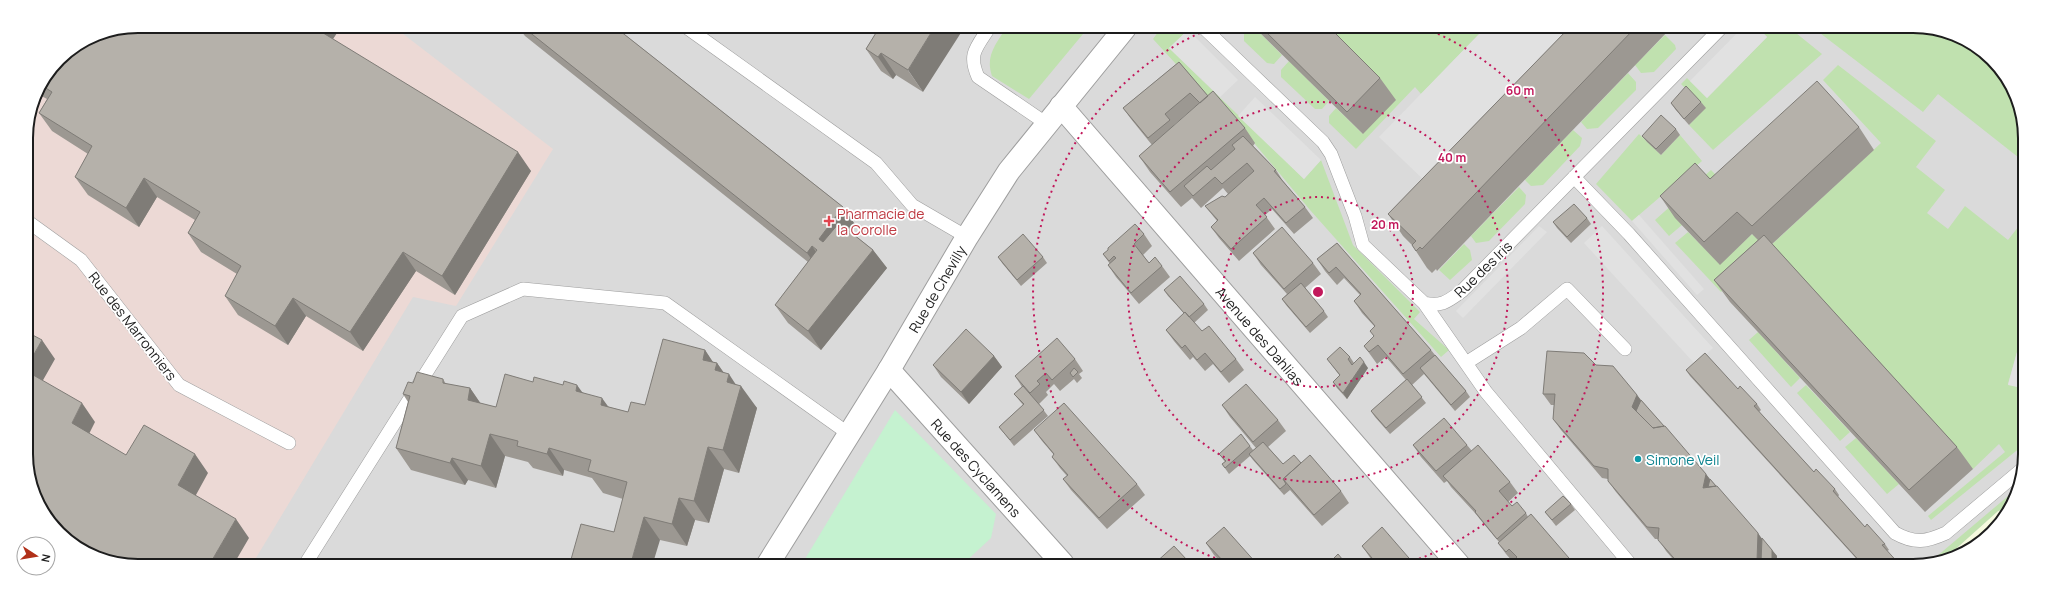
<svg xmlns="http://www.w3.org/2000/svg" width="2051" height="592" font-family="Manrope,sans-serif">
  <rect width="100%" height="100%" fill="#edebe4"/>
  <path fill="#dadada" d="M138,26L1942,30L1992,59L2023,117L2021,483L2006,516L1981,543L1920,566L109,562L26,131L35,95L59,59Z"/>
  <path fill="#ecd9d5" d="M138,26L394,27L553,149L456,306L413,297L253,563L109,562L28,475L26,131L35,95L59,59L95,34Z"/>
  <path fill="#f6fadf" d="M2010,508L2006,516L1981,543L1950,554L1998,511Z"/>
  <path fill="#c0e1af" d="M1006,28H1088L1029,99L992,76C985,56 996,44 1006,28Z
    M1161,28H1190L1169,48L1304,179L1321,160L1353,245L1420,312L1414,319L1449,350L1441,357L1310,210L1224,107L1219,111L1153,39Z
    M1249,28H1255L1282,55L1274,64L1267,63L1244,41V34Z
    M1323,28L1484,29L1421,94L1415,87L1356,149L1329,123V116L1336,108L1363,134Z
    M1674,29H1694L1690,33L1678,34Z
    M1759,29H1791L1822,54L1713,150L1689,125L1705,108L1681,84L1687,78L1707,98L1767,37Z
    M1816,30H1942L1992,59L2023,117V161L1938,94L1923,112Z
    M1665,35L1675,45L1676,49L1654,72L1641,73L1635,65Z
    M1289,61L1329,101L1322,109H1315L1281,77V70Z
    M1838,65L1936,141L1916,167L1945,190L1927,213L1948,229L1965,206L2008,240L2022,222V334L2008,384L2022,388L2021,447L1931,520L1928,516L2005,452L1999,444L1973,469L1779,257L1767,252L1721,292L1675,243L1688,232L1720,264L1752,234L1768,248L1881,143L1823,80Z
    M1628,73L1636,82V90L1598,128L1587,129L1581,122Z
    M1573,130L1582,138L1580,146L1543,185L1531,186L1525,180Z
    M1639,134L1661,155L1680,135L1702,161L1632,221L1596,184Z
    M1711,170L1716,175L1682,225L1669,236L1655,220Z
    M1519,187L1526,195L1525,204L1489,241L1476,243L1471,236Z
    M1464,244L1470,250L1472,260L1450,280L1439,270Z
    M1758,332L1800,378L1791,387L1749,340Z
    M1806,385L1850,432L1840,441L1797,393Z
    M1856,438L1899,484L1887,494L1845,447Z
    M2020,486L2010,508L1998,511L1950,554L1930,562Z"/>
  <path fill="#c5f2d0" d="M895,410L996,514L991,538L963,564H802Z"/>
  <path fill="#e1e1e1" d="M1484,29H1578L1427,183L1379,137Z
    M1741,29H1759L1767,37L1707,98L1690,81Z
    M1188,30L1238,80L1220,97L1169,48Z
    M1255,97L1321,160L1304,179L1238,116Z
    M1639,215L1704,289L1697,295L1632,221Z
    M1539,226L1547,232L1463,318L1456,311Z
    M1602,226L1713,348L1695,364L1584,243Z
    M2022,334V388L2008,385Z"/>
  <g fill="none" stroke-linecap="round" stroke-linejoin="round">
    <g stroke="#9e9e9e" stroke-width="14">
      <path id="lane" d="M686,27L876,163L912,205L967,237
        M989,28C976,48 968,54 978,77L1047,124
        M1204,28L1323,142L1331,154L1355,216L1363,245L1424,303C1442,307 1448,301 1462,291L1720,29
        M1574,177L1629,234L1895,533C1915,544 1926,542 1946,533L2021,470
        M27,221L81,260L179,385L289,443
        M1424,303L1486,392L1631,565
        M1466,363L1521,328L1567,289L1625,349
        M306,563L462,316L523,289L665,303L849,434"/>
    </g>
    <g stroke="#9e9e9e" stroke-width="24">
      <g id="street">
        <path id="s1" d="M1061,106L1459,565"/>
        <path id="s2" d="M889,370L1063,564"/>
        <path id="s3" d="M768,564L889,370L967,237L1009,171L1125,28"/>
      </g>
    </g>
    <use href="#lane" stroke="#fff" stroke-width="13"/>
    <use href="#street" stroke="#fff" stroke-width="22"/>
  </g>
  <path fill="#9c9892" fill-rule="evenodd" d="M138,26H340L341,27L333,39L531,171L455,295L416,271L363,351L306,316L288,345L238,315L225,296L237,274L201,252L188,233L195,220L157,197L139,227L88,195L75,177L88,154L52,131L39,113L47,99L36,93L59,59Z
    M518,27H615L843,207L856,226L851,232L873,250L887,268L821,350L788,323L775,305L808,262L525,36Z
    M879,28L923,92L896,75L893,79L881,71L866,49Z
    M1255,28H1330L1380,78L1396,100L1363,134Z
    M1568,29H1670L1437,271L1436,269L1432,273L1427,268L1412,245L1403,236L1388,214Z
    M1179,62L1208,96L1245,128L1255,143L1253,146L1276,170L1283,181L1305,207L1313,218L1294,234L1272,209L1265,215L1275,229L1239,261L1219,238L1211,227L1217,221L1205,206L1225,197L1228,194L1223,188L1201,208L1192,198L1181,207L1150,172L1139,156L1152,145L1131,119L1123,108ZM1198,104L1174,126V125Z
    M1701,102L1706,108L1689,125L1675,109L1671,103Z
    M1859,127L1874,150L1772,244L1957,447L1973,469L1925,512L1730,302L1714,280L1758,240L1752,234L1720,265L1675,218L1660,196Z
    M1676,129L1680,135L1661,155L1647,142L1642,136Z
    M1587,218L1591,224L1571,243L1557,228L1553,222Z
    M1144,234L1152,246L1143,255L1149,263L1162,266L1170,277L1139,304L1116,277L1108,265L1110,264L1103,254Z
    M1337,243L1431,350L1435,355L1466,391L1470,397L1455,411L1424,374L1412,385L1426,403L1390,434L1375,417L1371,411L1406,380L1386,357L1377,364L1372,357L1364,346L1374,336L1370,331L1375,327L1362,313L1354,301L1360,295L1344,278L1337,285L1325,271L1317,259Z
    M1253,253L1313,263L1321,274L1305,288L1324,311L1328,317L1310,333L1286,305L1282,299L1287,294L1261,265Z
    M998,257H1043L1047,263L1021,286L1002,263Z
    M1164,290L1204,304L1208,310L1194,323L1202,331L1236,359L1244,370L1229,383L1213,364L1205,371L1193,357L1190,360L1174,341L1166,330L1184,313L1168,296Z
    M705,350L713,362L717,363L724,373L736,385L757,408L739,473L724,469L709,523L695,520L687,546L660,540L614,532L623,499L603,493L592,478L564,470L563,476L533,468L528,462L505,456L496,488L468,480L465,485L411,470L396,448L408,402L403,394L443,379L446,384L470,388L481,404L496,407L533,382L582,392L609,407L628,412L645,405Z
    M994,356L1002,367L969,404L941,377L933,365Z
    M1350,357L1354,363L1368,368L1347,399L1337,388L1333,382L1340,376L1327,359Z
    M1075,359L1083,371L1079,374L1082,378L1077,383L1074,379L1060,391L1054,384L1046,392L1048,395L1039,404L1048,416L1014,446L1004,433L999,427L1023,405L1014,394L1022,387L1015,376Z
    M1596,365L1637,395L1641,400L1772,550L1777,556L1776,565H1678L1666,551L1658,539H1655L1616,492L1608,481V479L1602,478L1561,430L1553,419L1554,405H1551L1543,394Z
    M1686,370L1738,389L1757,404L1761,410L1759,412L1814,472L1835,489L1839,495L1838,497L1865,527L1885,544L1889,550L1887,551L1901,566H1863L1690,376Z
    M1222,405L1278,420L1286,431L1268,447L1283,464L1301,463L1341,491L1349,503L1322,526L1290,490L1284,495L1253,460L1250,456L1229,474L1222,464L1225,462L1219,454L1250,446L1253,450L1256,448L1230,417Z
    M1034,430L1137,484L1145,495L1107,529L1071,490L1063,479L1067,476L1060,468L1052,457L1054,455L1042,441Z
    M1413,445H1467L1472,451L1510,482L1518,493L1508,502L1512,506L1526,513L1528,517L1575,565H1516L1515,563H1514L1506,554L1498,543L1499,542L1483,523L1475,513L1451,487L1447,481L1444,483L1421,457Z
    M1571,504L1575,510L1556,526L1545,512Z
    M1206,543L1257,564H1223L1214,555Z
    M1362,546L1415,565H1373L1370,560L1371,559Z
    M1187,560L1190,564H1154Z"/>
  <path fill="#7f7c77" d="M316,26H340L341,27L328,46L315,28Z
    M934,28H964L923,92L908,70Z
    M881,53L896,75L893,79L878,57Z
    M518,152L531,171L455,295L442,276Z
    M144,178L157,197L139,227L126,208Z
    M843,207L856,226L832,258L819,239Z
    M812,246L825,265L820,271L807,253Z
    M873,250L887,268L821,350L808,331Z
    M403,252L416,271L363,351L350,332Z
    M293,298L306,316L288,345L275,326Z
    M42,340L55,359L38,389L28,374V365Z
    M705,350L716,367L717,363L728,379L729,374L740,391L741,386L757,408L739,473L723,450L703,360Z
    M994,356L1002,367L969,404L961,392Z
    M1364,362L1368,368L1347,399L1343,393Z
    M577,385L593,407L576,391Z
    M470,388L485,410L468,400Z
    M1637,395L1645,406L1641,417L1632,407Z
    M602,398L618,420L601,405Z
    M82,403L95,422L85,442L72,423Z
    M490,434L505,456L496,488L481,466Z
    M708,447L724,469L709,523L694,501Z
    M549,448L564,470L563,476L547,454Z
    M195,454L208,473L191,504L178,485Z
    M452,458L468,480L465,485L450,463Z
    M1706,474L1714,485L1713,492L1703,488Z
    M679,498L695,520L687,546L672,524Z
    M644,517L660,540L653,563H631Z
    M236,519L249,538L235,562H211Z
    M1758,533L1766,545L1765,565L1757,561Z
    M1772,550L1777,556L1776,565H1772Z"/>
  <path fill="#b5b1aa" stroke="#7f7c77" d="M138,26H316L315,28L518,152L442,276L403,252L350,332L293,298L275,326L225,296L241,266L188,233L200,212L144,178L126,208L75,177L92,146L39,113L52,92L41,85L59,59L95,34Z
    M523,27H615L843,207L819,239L823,242L839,223L873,250L808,331L775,305L817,250L812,246L807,253Z
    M879,28H934L908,70L881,53L878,57L866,49Z
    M1262,28H1330L1380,78L1347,112Z
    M1568,29H1634L1422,249L1420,247L1416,251L1412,245L1416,241L1388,214Z
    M1179,62L1208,96L1200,103L1190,93L1165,114L1170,120L1148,138L1123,108Z
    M1817,81L1859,127L1752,226L1737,212L1704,242L1660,196L1695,163L1710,179Z
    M1686,86L1701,102L1684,119L1671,103Z
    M1213,91L1245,128L1170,192L1139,156Z
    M1661,115L1676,129L1656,149L1642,136Z
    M1243,136L1276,170L1274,171L1305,207L1286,223L1264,198L1256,205L1267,217L1231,249L1211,227L1218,220L1205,206L1222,196L1225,197L1254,171L1247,163L1222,184L1215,177L1193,196L1184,186L1207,166L1211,170L1235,149L1232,145Z
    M1574,204L1587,218L1567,237L1553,222Z
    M1135,224L1144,234L1134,244L1149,263L1155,257L1162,266L1131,293L1108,265L1116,258L1114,256L1109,261L1103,254L1108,250V248Z
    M1282,227L1313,263L1284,289L1253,253Z
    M1023,234L1043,257L1017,280L998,257Z
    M1764,235L1957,447L1909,490L1714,280Z
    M1337,243L1431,350L1403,374L1378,345L1369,352L1364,346L1374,336L1370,331L1375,326L1354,301L1361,294L1336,267L1329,273L1317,259Z
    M1180,276L1204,304L1189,317L1185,312L1184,313L1164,290Z
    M1301,283L1324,311L1306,327L1282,299Z
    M1185,312L1202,331L1209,326L1236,359L1221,372L1205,353L1197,360L1185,345L1182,348L1166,330Z
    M966,329L994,356L961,392L933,365Z
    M27,332L42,340L28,365Z
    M1057,338L1075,359L1052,380L1046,373L1037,381L1040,384L1030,393L1015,376Z
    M663,339L705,350L703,360L717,363L715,370L729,374L727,382L741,386L723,450L708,447L694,501L679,498L672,524L644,517L631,563H570L581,524L614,532L627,482L588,471L591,460L549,448L547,454L517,446L518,441L490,434L481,466L452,458L450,463L396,448L410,396L403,394L408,382L413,383L417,372L443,379V383L470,388L468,400L496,407L505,374L533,382L534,377L563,385L564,381L577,385L576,391L602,398L601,405L628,412L631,402L645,405Z
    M1340,347L1350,357L1348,359L1352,365L1360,357L1364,362L1343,393L1333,382L1340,375L1327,359Z
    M1547,351L1584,353L1596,365L1613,366L1637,395L1632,407L1653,428L1665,426L1706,474L1703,488L1717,486L1758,533L1757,561L1768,563V565H1680L1658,540L1659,528L1647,527L1608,481V469L1594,466L1553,419L1555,394H1543Z
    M1705,353L1738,389L1740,386L1757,404L1754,406L1814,472L1816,469L1835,489L1833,491L1865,527L1867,524L1885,544L1882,545L1901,566H1864L1686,370Z
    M1435,355L1466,391L1451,405L1420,368Z
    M1074,368L1078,372L1073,377L1070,373Z
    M28,372L82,403L72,423L126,455L144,425L195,454L178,485L236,519L211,562H109L54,528L28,475Z
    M1407,379L1422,397L1386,428L1371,411Z
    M1246,384L1278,420L1253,442L1222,405Z
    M1023,386L1044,410L1010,440L999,427L1024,404L1014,394Z
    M1641,400L1664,426L1653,428L1636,411Z
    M1064,403L1137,484L1099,518L1063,479L1068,475L1052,457L1054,454L1034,430Z
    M1444,418L1467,445L1436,471L1413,445Z
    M1241,434L1250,446L1225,468L1222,464L1226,461L1219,454Z
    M1263,442L1283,464L1294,455L1301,463L1283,479L1286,484L1280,489L1249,454Z
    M1478,445L1510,482L1499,491L1512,506L1517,502L1526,513L1497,539L1475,512L1476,511L1443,476Z
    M1310,455L1341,491L1314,515L1283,479Z
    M1710,479L1716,486L1708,487Z
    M1563,496L1571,504L1552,520L1545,512Z
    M1531,514L1575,565H1517L1513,561L1517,557L1509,549L1506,552L1498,543Z
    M1224,527L1257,564H1226L1206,543Z
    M1382,527L1415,565H1374L1370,560L1372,558L1362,546Z
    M1762,538L1772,550V565H1769L1768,563L1761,562Z
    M1174,546L1187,560L1182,564H1154Z
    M1338,554L1347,565H1327Z
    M1304,559L1309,565H1298Z
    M306,560L315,563H306Z"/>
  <g fill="none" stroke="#c2185b" stroke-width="2" stroke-dasharray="2 4">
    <circle cx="1318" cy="292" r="95"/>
    <circle cx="1318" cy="292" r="190"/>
    <path d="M1232 564A285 285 0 0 1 1209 29M1427 29A285 285 0 0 1 1401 565"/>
  </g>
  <path fill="#e0444e" stroke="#fff" stroke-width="1.5" d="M827 215h4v4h4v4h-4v4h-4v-4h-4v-4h4z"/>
  <circle fill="#0f9aa8" stroke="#fff" stroke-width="1.5" cx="1638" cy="459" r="4"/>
  <g text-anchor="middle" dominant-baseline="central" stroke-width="3.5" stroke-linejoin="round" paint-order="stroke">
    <g font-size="14" fill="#be3a42" stroke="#fff" text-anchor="start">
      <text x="837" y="213">Pharmacie de<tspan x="837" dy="16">la Corolle</tspan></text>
    </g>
    <g font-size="14" fill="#1d1d1d" stroke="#fff">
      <text transform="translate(1483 269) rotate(-44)">Rue des Iris</text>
      <text stroke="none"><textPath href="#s3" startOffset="323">Rue de Chevilly</textPath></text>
      <text transform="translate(133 326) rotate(52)">Rue des Marronniers</text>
      <text stroke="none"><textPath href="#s1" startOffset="304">Avenue des Dahlias</textPath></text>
      <text stroke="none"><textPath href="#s2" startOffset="131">Rue des Cyclamens</textPath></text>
    </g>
    <g font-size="14" fill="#0d838f" stroke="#fff" text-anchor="start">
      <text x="1646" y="459">Simone Veil</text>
    </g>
  </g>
  <path d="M0 0H2051V592H0ZM138 33H1913A105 105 0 0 1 2018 138V454A105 105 0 0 1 1913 559H138A105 105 0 0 1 33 454V138A105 105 0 0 1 138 33Z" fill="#fff" fill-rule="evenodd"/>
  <path fill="none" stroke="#1d1d1d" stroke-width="2" d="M138 33H1913A105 105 0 0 1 2018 138V454A105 105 0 0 1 1913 559H138A105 105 0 0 1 33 454V138A105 105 0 0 1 138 33Z"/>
  <circle cx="1318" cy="292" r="6" fill="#c2185b" stroke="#fff" stroke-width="2"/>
  <g font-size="12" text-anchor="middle" font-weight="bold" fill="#c2185b" stroke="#fff" stroke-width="3.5" stroke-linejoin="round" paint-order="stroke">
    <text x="1520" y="95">60 m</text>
    <text x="1452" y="162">40 m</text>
    <text x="1385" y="229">20 m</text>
  </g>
  <g transform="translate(36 556) rotate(102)"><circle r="19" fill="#ffffff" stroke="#a5a5a5"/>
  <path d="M0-3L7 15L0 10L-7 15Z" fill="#b13019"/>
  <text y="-6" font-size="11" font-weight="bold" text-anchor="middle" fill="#1d1d1d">N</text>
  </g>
</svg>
